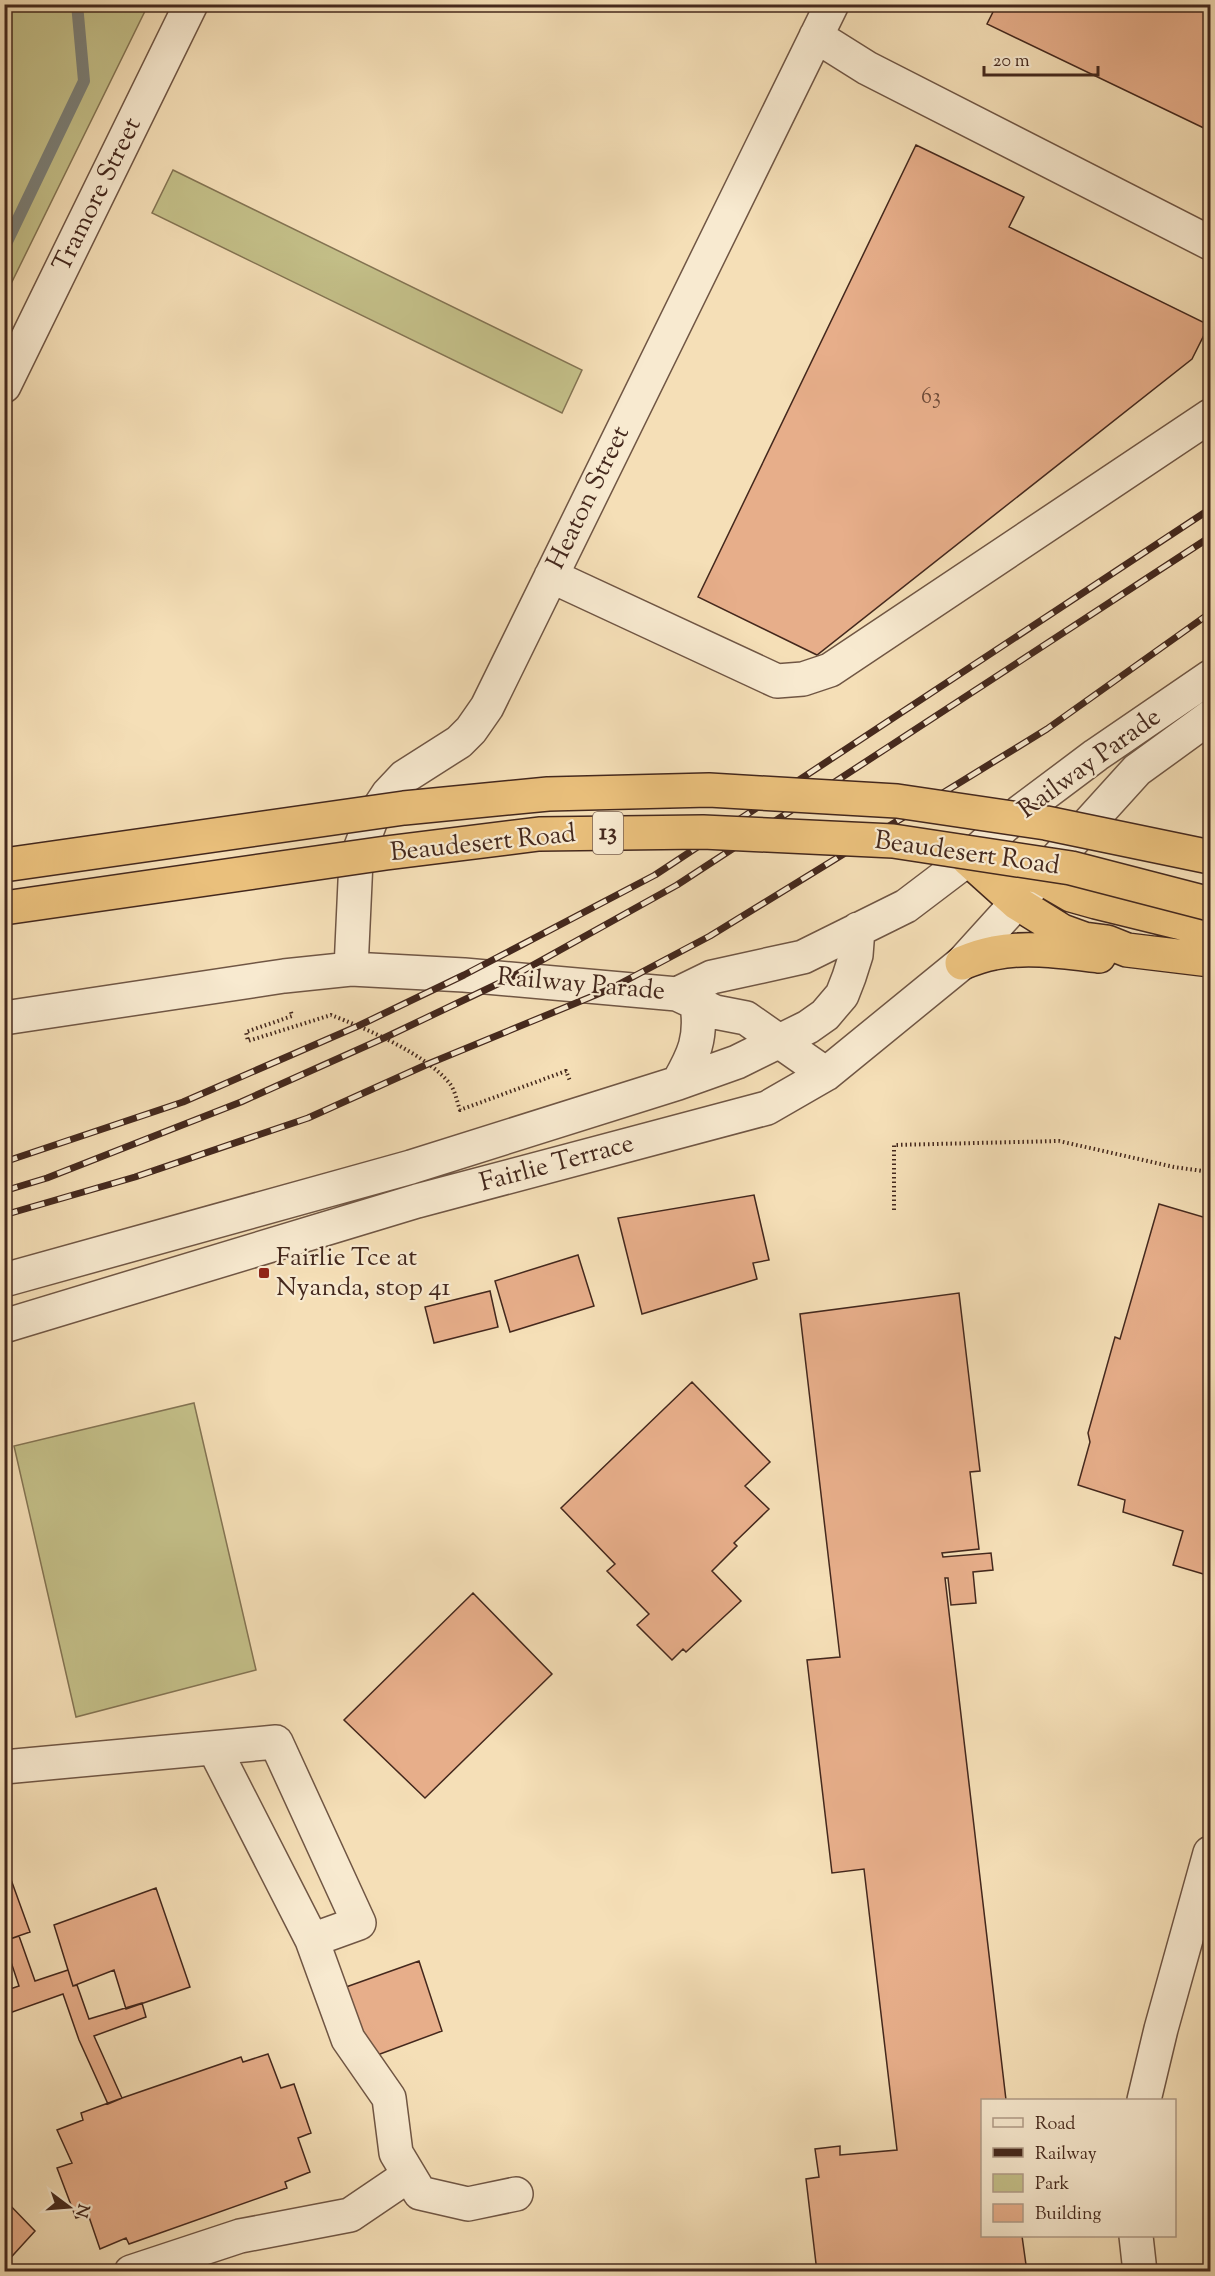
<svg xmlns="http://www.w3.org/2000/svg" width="1215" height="2276" font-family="'Sorts Mill Goudy',serif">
  <rect width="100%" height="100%" fill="#f5dfb7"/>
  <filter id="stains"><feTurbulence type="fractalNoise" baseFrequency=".00333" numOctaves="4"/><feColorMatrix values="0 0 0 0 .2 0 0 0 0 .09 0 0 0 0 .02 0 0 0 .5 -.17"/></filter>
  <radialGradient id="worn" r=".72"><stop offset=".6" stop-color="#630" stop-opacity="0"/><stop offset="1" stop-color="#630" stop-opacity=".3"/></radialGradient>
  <path fill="#c4c089" stroke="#847453" stroke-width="1.5" d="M5,4L148,5L5,296L4,5Z
    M173,170L582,370L562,413L152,213Z
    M194,1403L256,1670L76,1717L14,1446Z"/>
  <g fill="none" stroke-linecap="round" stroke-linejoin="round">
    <path stroke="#7b8079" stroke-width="12" d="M4,248L84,81L77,4"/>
  </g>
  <path fill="#e7ae8a" stroke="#44281d" stroke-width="1.5" d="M997,4H1210V131L987,24Z
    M916,145L1024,197L1009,227L1209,325L1192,359L817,655L698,597Z
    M754,1195L769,1260L753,1263L757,1279L642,1314L618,1218Z
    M1159,1204L1210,1219V1576L1173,1565L1183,1531L1123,1512L1125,1500L1078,1485L1090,1442L1088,1433L1115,1337L1120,1339Z
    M578,1255L594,1306L510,1332L495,1281Z
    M490,1291L498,1327L434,1343L425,1307Z
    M959,1293L980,1471L970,1472L979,1549L942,1553L943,1557L991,1553L993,1570L973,1572L976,1603L951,1605L948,1578H945L1006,2100H982V2236H1022L1027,2272H817L806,2179L819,2177L815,2149L840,2146V2155L897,2150L864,1869L832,1873L807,1660L840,1657L800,1314Z
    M692,1382L770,1462L745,1486L769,1509L734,1543L737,1546L712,1571L741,1601L686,1652L683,1649L672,1660L637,1625L649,1614L607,1571L615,1564L561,1508Z
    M473,1593L552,1674L425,1798L344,1720Z
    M5,1863L30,1932L4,1941V1863Z
    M156,1888L190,1987L126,2009L114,1970L73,1986L54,1925Z
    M19,1936L35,1981L68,1970L73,1986L77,1985L89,2019L142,2003L146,2017L94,2036L122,2098L108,2104L79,2040L63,1994L4,2015V1991L19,1986L4,1941Z
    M419,1961L442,2031L372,2057L346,1987Z
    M268,2054L281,2088L294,2084L311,2133L298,2138L310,2172L285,2182L287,2188L129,2244L126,2238L100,2249L88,2214L76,2218L57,2168L72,2163L57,2130L83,2120L81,2113L122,2098L241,2057L243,2062Z
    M4,2199L35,2231L4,2265Z"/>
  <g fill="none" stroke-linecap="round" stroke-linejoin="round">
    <g stroke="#705644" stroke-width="36">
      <path id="minor" d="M816,36L867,68L1210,243
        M4,386L191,4
        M551,576L777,681L803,679L830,670L1210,416
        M351,969L356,860L371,820L388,794L404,777L459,742L471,730L487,707L832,4
        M677,994L715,1012L746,1018L826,1074
        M4,1018L284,976L351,969L464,975L677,994L712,977L803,957L906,906L968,859L1020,812L1096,755L1210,677
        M678,1083C694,1055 702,1038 697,1005
        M4,1280L411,1167L678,1083L737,1062L808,1027L825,1015L842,995L849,977L856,955L858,929
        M4,1326L417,1201L767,1108L826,1074L962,963L1137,770L1210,717
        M4,1767L276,1742L359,1923L312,1940L214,1748
        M312,1940L348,2039L389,2098L396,2153L420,2193L468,2204L516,2194
        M1144,2100L1161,2029L1210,1853
        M1136,2236L1140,2272
        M131,2272L240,2236L350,2215L409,2175"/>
    </g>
    <g stroke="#44281d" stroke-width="36">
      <path id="highway" d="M968,859L1017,903L1062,931L1084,939L1107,942L1127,950L1210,960
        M1004,868L1040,877L1071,895L1096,902L1210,930
        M962,963C972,959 983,955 994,953C1027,946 1065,952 1099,956"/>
    </g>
    <path stroke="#44281d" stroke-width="4" stroke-dasharray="1.5 3" stroke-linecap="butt" d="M291,1012L292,1016L246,1032L248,1041L331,1015C365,1028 428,1055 450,1084C455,1090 457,1102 460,1110L566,1071L570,1081
      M894,1210V1145L1059,1141L1174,1167L1210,1172"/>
    <use href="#minor" stroke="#f8ead0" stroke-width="33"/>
    <use href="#highway" stroke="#eac07c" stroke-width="33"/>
    <g stroke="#44281d" stroke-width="7">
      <path id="rail" d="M4,1162L183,1102L358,1026L464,975L655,875L1210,509
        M4,1191L47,1178L241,1102L384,1038L508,979L677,885L1210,537
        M4,1215L135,1177L308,1118L428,1064L610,989L710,936L1047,729L1210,613"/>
    </g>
    <use href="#rail" stroke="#f8ead0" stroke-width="4.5" stroke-dasharray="14" stroke-linecap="butt"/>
    <g stroke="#44281d" stroke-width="36" stroke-linecap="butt">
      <path id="highway-bridge" d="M4,865L404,808L548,794L709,790L897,801L1046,823L1210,857
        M4,908L386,853L539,834L703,832L893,841L1071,868L1210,904"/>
    </g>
    <use href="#highway-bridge" stroke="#eac07c" stroke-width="33"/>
  </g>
  <rect fill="#8f2418" stroke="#f8ead0" stroke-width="2" x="258" y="1267" width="12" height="12" rx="3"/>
  <g text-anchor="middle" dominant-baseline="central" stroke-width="4.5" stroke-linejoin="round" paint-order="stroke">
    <g font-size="22" fill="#6d4a38">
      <text x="931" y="398">63</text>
    </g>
    <rect fill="#f8ead0" stroke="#7a6253" stroke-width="1.5" x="593" y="812" width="30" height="42" rx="4.5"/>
    <g font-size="24" font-weight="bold" fill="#44281d">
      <text x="608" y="833">13</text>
    </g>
    <g font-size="26" fill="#44281d" stroke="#f8ead0">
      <text transform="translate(98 195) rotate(-64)">Tramore Street</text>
      <text transform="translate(589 498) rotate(-64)">Heaton Street</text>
      <text transform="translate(1090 764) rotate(-36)">Railway Parade</text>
      <text transform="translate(483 844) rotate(-6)">Beaudesert Road</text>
      <text transform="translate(967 854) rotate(8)">Beaudesert Road</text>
      <text transform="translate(581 985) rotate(5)">Railway Parade</text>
      <text transform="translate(557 1164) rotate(-15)">Fairlie Terrace</text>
    </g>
    <g font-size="26" fill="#44281d" stroke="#f8ead0" text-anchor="start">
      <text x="276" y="1258">Fairlie Tce at<tspan x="276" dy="30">Nyanda, stop 41</tspan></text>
    </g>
  </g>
  <rect width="1215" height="2276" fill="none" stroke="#f5dfb7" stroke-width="24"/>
  <rect x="6" y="6" width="1203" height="2264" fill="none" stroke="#44281d" stroke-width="3"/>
  <rect x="12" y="12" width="1191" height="2252" fill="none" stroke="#44281d" stroke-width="1.5"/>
  <rect x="981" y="2099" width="195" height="138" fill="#f8ead0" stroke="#b09c88" stroke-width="1.5"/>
  <rect x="993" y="2118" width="30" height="9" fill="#f8ead0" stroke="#b09c88" stroke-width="1.5"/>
  <text x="1035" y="2129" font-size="18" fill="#44281d">Road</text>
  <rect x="993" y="2148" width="30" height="9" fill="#44281d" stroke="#b09c88" stroke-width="1.5"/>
  <text x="1035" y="2159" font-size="18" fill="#44281d">Railway</text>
  <rect x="993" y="2174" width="30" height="18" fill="#c4c089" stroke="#b09c88" stroke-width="1.5"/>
  <text x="1035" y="2189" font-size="18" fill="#44281d">Park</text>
  <rect x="993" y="2204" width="30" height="18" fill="#e7ae8a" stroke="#b09c88" stroke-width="1.5"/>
  <text x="1035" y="2219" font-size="18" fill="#44281d">Building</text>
  <g transform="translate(69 2207) rotate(106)" stroke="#f8ead0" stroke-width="4.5" paint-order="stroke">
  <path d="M0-4.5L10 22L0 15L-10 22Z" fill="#44281d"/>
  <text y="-9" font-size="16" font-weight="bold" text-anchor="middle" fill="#44281d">N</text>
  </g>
  <path d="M984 66v9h114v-9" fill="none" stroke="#44281d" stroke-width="3"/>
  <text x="993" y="66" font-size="18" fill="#44281d" stroke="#f8ead0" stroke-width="4.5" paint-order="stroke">20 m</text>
  <rect width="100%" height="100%" filter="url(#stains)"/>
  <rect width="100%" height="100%" fill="url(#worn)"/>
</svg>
